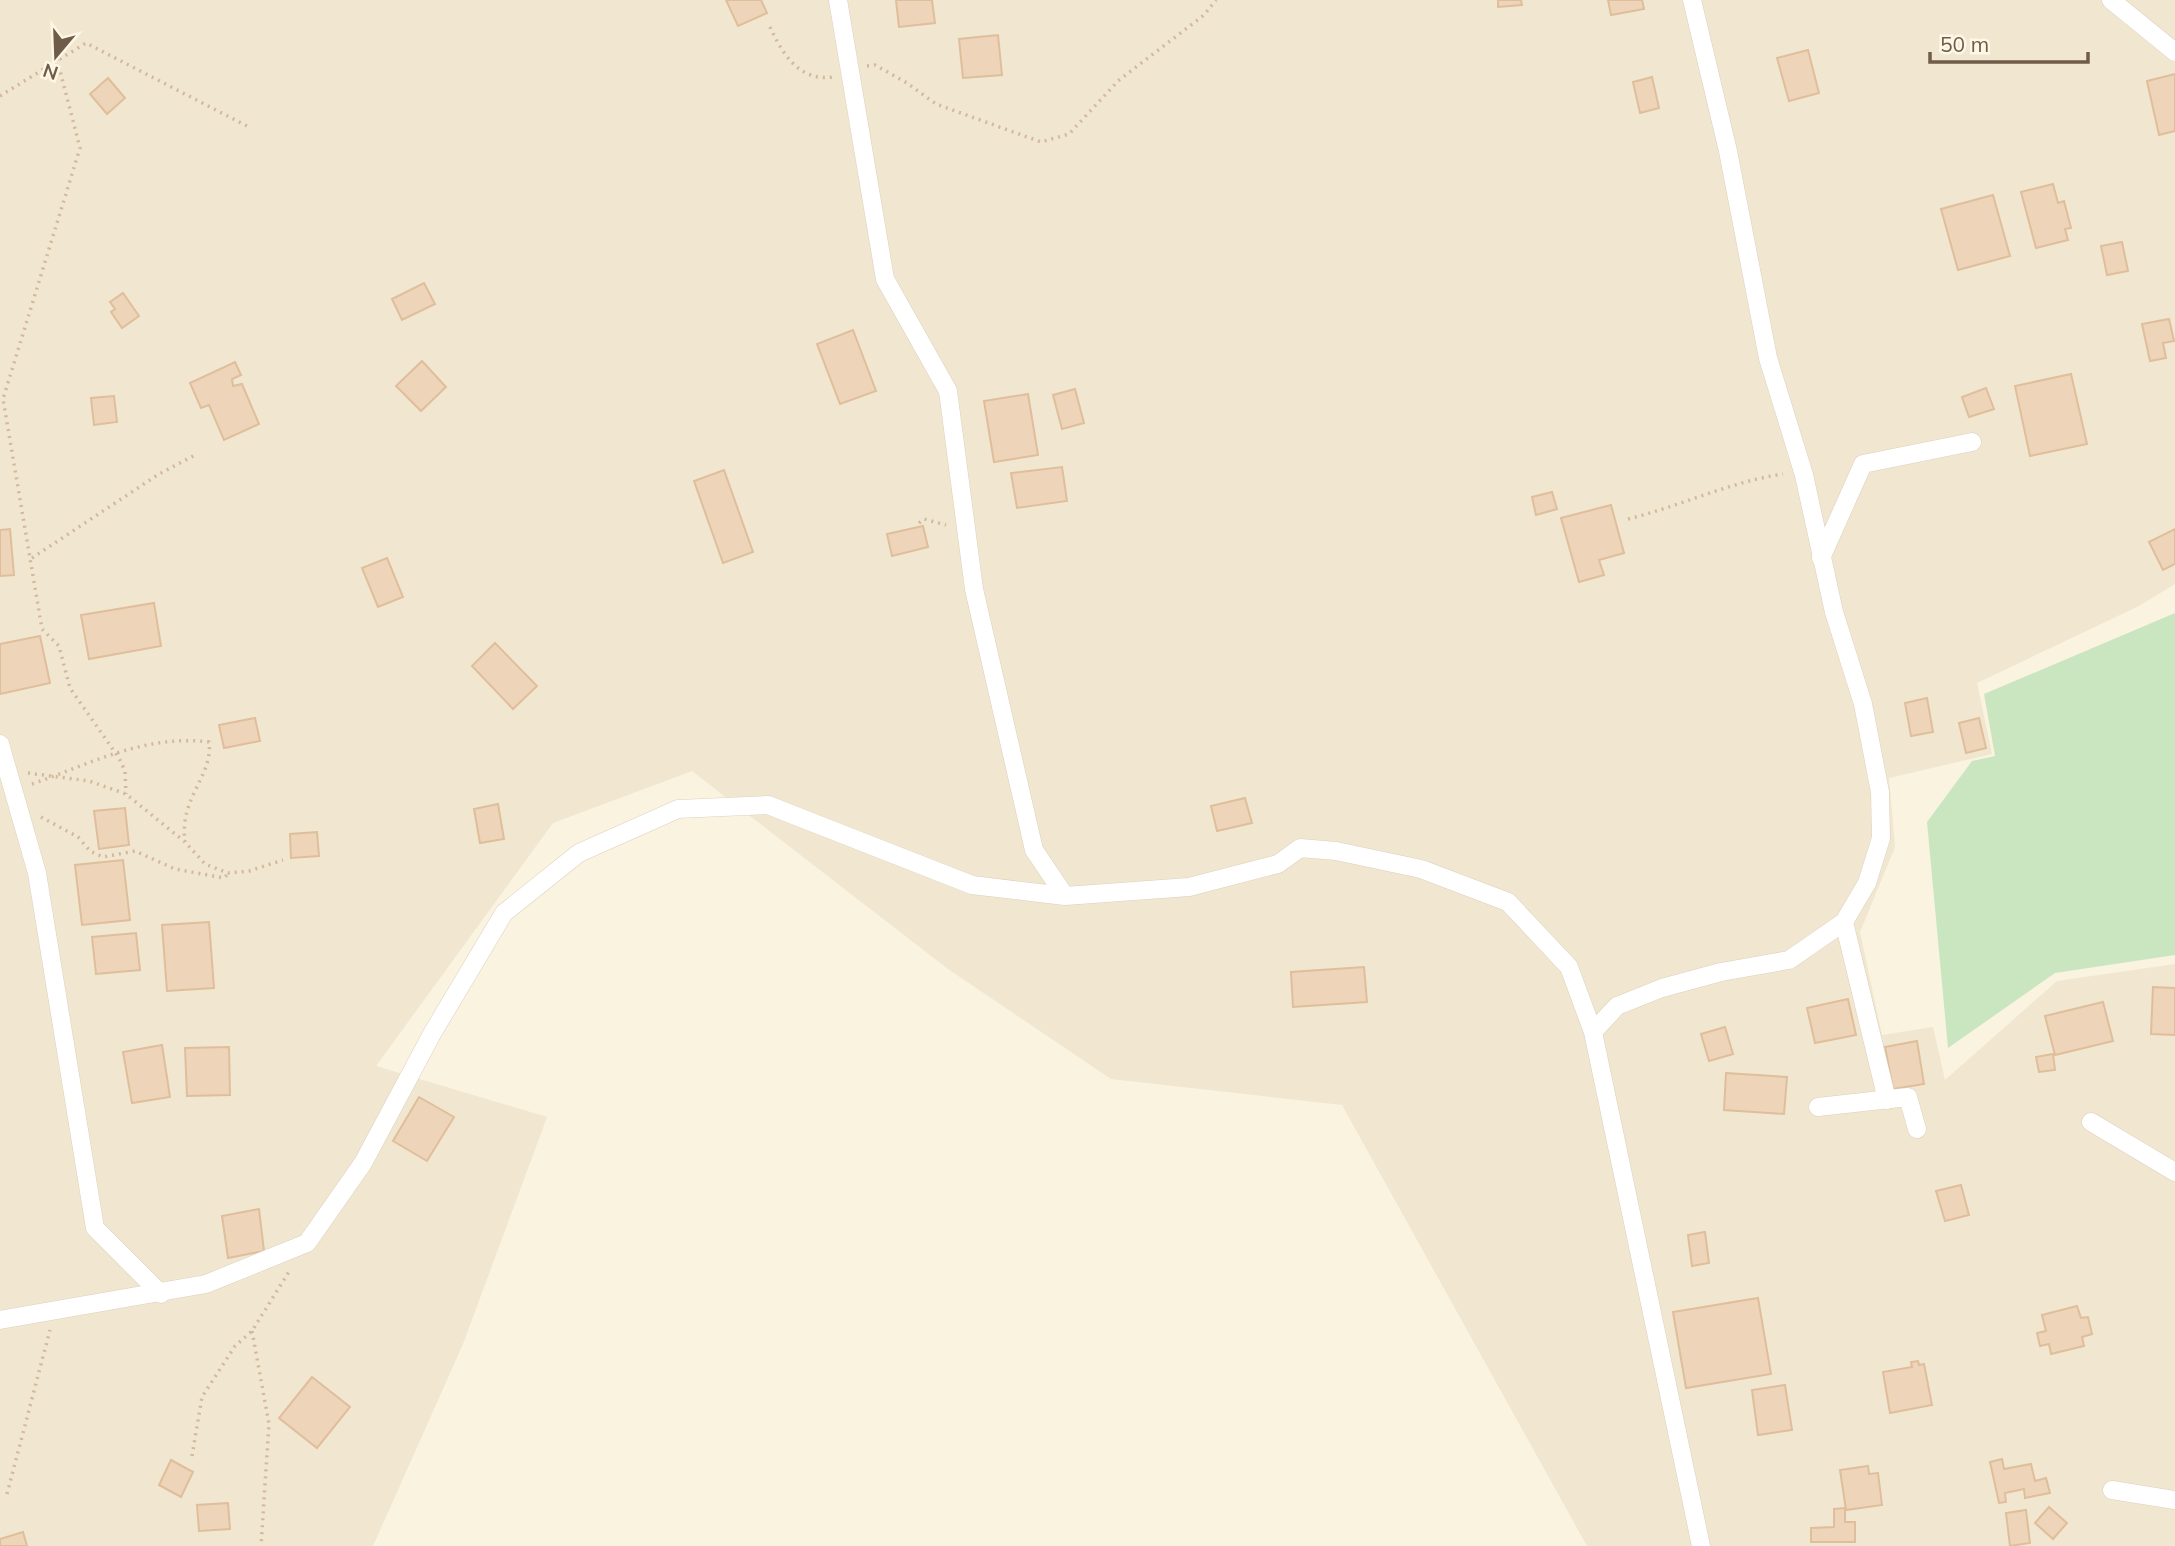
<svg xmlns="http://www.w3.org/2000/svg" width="2175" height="1546" font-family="Mulish,sans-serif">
  <rect width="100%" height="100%" fill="#faf3e0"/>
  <path fill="#f1e6cf" d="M0,0H2175V584L2139,606L1977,683L1992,754L1889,778L1895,847L1860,932L1882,1035L1933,1027L1945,1080L2057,981L2175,964V1546H1587L1342,1105L1111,1079L948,969L692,771L553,823L376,1066L547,1117L463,1344L373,1546H0Z"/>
  <path fill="#cae6c0" d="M2175,613V955L2055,973L1948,1048L1927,822L1972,761L1995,756L1984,694Z"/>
  <path fill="#eed5b9" stroke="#dfbe9b" stroke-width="2" d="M726,0H761L767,13L738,26Z
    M896,0H932L935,23L899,27Z
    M1498,0H1521L1522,5L1498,7Z
    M1608,0H1642L1644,9L1611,15Z
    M998,35L1002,75L963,78L959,39Z
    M1808,50L1819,93L1789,101L1777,58Z
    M2175,74V131L2159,135L2147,81Z
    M1652,77L1659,108L1640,113L1633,82Z
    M108,78L125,98L107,114L90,94Z
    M2053,184L2058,203L2064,201L2071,228L2065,229L2068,240L2036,248L2021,192Z
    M1993,195L2010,256L1958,270L1941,209Z
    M2122,242L2128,271L2107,275L2101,246Z
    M424,283L435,304L402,320L392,299Z
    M123,293L139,316L122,328L111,312L115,309L110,302Z
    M2169,319L2174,341L2163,343L2166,358L2150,361L2142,324Z
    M853,330L876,391L840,404L817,344Z
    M422,361L446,387L421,411L396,386Z
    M235,362L241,375L232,379L233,386L242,384L259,424L224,440L209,405L201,408L190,383Z
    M2071,374L2087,444L2030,456L2015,386Z
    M1986,388L1994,409L1969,417L1962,397Z
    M1075,389L1084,423L1062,429L1053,395Z
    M1028,394L1038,455L994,462L984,401Z
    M114,396L117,422L94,425L91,398Z
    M1062,467L1067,501L1017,508L1011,473Z
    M724,470L753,552L723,563L694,481Z
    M1552,492L1557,509L1536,515L1532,497Z
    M1611,505L1624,553L1599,560L1604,575L1579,582L1561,518Z
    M923,526L928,547L892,556L887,534Z
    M10,529L14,575L0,576V530Z
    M2175,529V564L2163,570L2149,542Z
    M387,558L403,597L378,607L362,568Z
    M154,603L161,646L89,659L81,615Z
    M40,636L50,683L0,694V644Z
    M495,643L537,686L513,709L472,666Z
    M1927,698L1933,732L1911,736L1905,703Z
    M255,718L260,741L224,748L219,725Z
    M1979,718L1986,748L1966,753L1959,723Z
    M1245,798L1252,823L1217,831L1211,806Z
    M498,804L504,839L480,843L474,809Z
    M125,808L129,845L99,849L94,811Z
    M317,832L319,856L291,858L290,834Z
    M123,860L130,920L82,925L75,865Z
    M209,922L214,988L167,991L162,925Z
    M136,933L140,970L96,974L92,937Z
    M1364,967L1367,1002L1293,1007L1291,972Z
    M2153,987L2175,988V1035L2151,1034Z
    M1848,999L1856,1035L1815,1043L1807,1008Z
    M2103,1002L2113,1041L2055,1055L2045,1016Z
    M1725,1027L1733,1054L1709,1061L1701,1034Z
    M1917,1041L1924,1084L1893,1089L1885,1047Z
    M162,1045L170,1097L132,1103L123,1052Z
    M229,1047L230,1095L187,1096L185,1048Z
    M2053,1054L2055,1070L2039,1072L2036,1057Z
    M1726,1073L1787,1077L1784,1114L1724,1110Z
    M419,1097L454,1117L427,1161L393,1141Z
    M1961,1185L1969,1215L1945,1221L1936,1191Z
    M259,1209L264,1251L228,1258L222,1216Z
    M1705,1232L1709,1263L1692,1266L1688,1235Z
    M1758,1298L1771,1374L1686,1388L1673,1312Z
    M2077,1306L2081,1318L2088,1317L2092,1334L2082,1337L2084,1346L2051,1354L2049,1344L2040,1346L2037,1333L2046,1331L2042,1315Z
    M1918,1361L1919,1365L1924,1364L1932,1405L1890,1413L1883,1372L1912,1367L1911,1362Z
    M312,1377L350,1407L317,1448L279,1418Z
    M1785,1385L1792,1430L1758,1435L1752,1390Z
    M2002,1459L2004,1469L2031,1464L2035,1481L2046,1478L2050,1493L2025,1498L2024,1489L2005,1493L2006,1502L1999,1503L1990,1462Z
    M171,1460L193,1472L181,1497L159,1485Z
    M1868,1466L1869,1474L1878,1473L1882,1505L1846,1510L1840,1470Z
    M228,1503L230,1529L199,1531L197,1505Z
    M2049,1507L2067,1523L2053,1539L2035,1523Z
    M1845,1508V1522H1855V1542H1811V1528L1834,1527V1509Z
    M2026,1510L2030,1543L2010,1546L2006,1513Z
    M23,1532L27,1546H0V1539Z"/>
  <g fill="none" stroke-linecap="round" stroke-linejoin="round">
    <g stroke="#ddd0bd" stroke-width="19">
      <path id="minor" d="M838,0L885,279L948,391L974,589L1034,850L1065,896
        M2111,0L2175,52
        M1821,558L1863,464L1972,442
        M0,744L37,873L95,1228L161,1294
        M1844,922L1887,1100
        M1593,1032L1617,1006L1662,988L1721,972L1789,960L1844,922L1867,883L1881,838L1880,792L1863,704L1834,612L1804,475L1768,358L1728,151L1692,0
        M1818,1107L1908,1097L1917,1129
        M2091,1122L2175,1172
        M0,1320L206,1284L307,1243L363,1163L433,1032L504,913L579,853L678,809L768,805L972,885L1065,896L1189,887L1278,864L1300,848L1336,851L1421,869L1508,902L1569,967L1593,1032L1701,1546
        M2112,1490L2175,1500"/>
    </g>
    <path stroke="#d2b99d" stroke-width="3.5" stroke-dasharray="2 5" stroke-linecap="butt" d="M770,27C782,53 799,82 833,77
      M57,59L80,148L3,399L42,629L59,646L70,688L119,758L125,771L126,794
      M867,66L875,65L907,83L936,104L1041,142L1069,134L1118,81L1204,15L1216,0
      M0,96L86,43L247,126
      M1628,519C1681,506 1729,482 1783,474
      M919,523L924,519L946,525
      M32,558L159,474L197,454
      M28,773L89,781L126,794L185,842L205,864L228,873L249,871L283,860
      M32,784C90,764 145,734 209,742C213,777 179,797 185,842
      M41,817L78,837L90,851L103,857L135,851L175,869L224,878L228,874
      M252,1331L269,1424L261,1546
      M192,1456L202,1397L235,1346L252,1331L290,1270
      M7,1494L50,1330"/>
    <use href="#minor" stroke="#fff" stroke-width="18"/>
  </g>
  <g transform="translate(56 56) rotate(199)" stroke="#fef7e5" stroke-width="5" paint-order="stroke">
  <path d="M0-5L12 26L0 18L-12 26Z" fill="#6f5c49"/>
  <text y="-10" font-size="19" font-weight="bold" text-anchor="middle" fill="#6f5c49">N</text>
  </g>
  <path d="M1930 52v10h158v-10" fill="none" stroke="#6f5c49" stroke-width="3.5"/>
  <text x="1940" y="52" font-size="21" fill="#6f5c49" stroke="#fef7e5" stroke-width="5" paint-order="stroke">50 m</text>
</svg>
